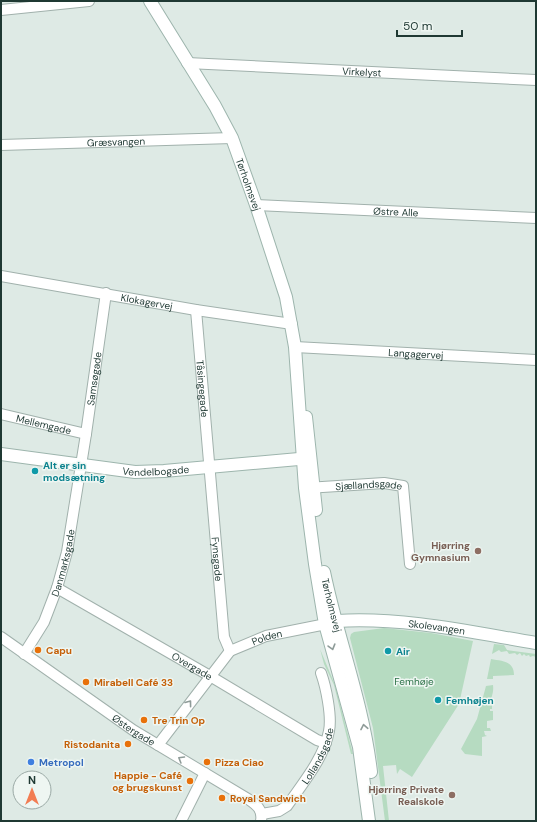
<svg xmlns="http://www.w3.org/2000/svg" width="537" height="822" font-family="'DM Sans',sans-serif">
  <rect width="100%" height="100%" fill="#deeae5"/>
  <path fill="#b6dbc1" d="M384,628L431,633L473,641L459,704L412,777L400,769L397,774L396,765L383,766L389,821H385L373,728L350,638L351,634L354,632Z
    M494,644L504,645L507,650L536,654V657L533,656L530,657L529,655L526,656L524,654L522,656L520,653L517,655L515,653L509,654L507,651L501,652L499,650L492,654Z
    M320,649L335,685L353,754H351L334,685L324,664Z
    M491,659C502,661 514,661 514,675L493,676V679H487Z
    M493,685C494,693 491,696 491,702H494V704H492V709H490V711H493V720L487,721V728H490L491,731H484L485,735L487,736L482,737V756L465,754L461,749L477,719L486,686Z"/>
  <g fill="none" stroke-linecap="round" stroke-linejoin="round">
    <g stroke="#a1b1ac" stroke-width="12">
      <g id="street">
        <path d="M1,10L89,1"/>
        <path id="s1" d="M187,63L536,80"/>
        <path id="s2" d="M1,145L232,138"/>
        <path id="s3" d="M256,205L536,218"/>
        <path id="s4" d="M1,276L196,310L292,324"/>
        <path id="s5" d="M196,310L224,637L230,651"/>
        <path id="s6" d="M295,347L536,360"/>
        <path id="s7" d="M1,414L86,434"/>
        <path id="s8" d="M307,488L384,483L403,486L410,564"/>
        <path id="s9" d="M57,588L210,676L317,740L326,743"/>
        <path id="s10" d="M1,637L133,730L248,799C257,805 263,810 261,821"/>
        <path id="s11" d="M24,654L44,622L57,588L67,552L86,434L106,293"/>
        <path id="s12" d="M158,745L230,651L266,636L331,623"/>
        <path id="s13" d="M262,814L279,811L287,806C303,783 324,758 329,731C332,716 326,687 321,673"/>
        <path d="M181,821L205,773"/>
      </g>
    </g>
    <g stroke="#9db5ad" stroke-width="14">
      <g id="secondary">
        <path id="s14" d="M150,1L215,106L232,138L256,205L286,297L295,347L305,488L315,564L325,624L359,747L369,821"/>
        <path d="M306,417L316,510"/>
        <path id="s15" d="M1,454L135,472L164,471L310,458"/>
        <path id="s16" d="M324,572C338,640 363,703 371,772"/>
        <path id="s17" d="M337,621C404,617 470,632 536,643"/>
      </g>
    </g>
    <use href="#street" stroke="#fff" stroke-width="10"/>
    <use href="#secondary" stroke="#fff" stroke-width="12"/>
  </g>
  <defs><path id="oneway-chevron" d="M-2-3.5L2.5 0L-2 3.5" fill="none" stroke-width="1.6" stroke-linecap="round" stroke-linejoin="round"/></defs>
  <g stroke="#8f9c99">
    <use href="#oneway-chevron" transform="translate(332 647) rotate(74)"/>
    <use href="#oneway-chevron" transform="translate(189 703) rotate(-53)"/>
    <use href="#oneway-chevron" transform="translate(364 727) rotate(-101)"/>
    <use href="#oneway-chevron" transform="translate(181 759) rotate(-149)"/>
  </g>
  <g fill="#0f9aa8" stroke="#eef6f2" stroke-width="1.5">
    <circle cx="35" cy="471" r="4"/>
    <circle cx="388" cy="651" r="4"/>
    <circle cx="438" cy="700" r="4"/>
  </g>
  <g fill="#8d6e63" stroke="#eef6f2" stroke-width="1.5">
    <circle cx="478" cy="551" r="4"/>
    <circle cx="452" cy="795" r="4"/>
  </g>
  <g fill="#e8710a" stroke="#eef6f2" stroke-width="1.5">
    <circle cx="38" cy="650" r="4"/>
    <circle cx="86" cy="682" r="4"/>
    <circle cx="144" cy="720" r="4"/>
    <circle cx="128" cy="744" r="4"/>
    <circle cx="207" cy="762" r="4"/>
    <circle cx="190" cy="781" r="4"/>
    <circle cx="222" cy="798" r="4"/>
  </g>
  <circle fill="#3f7fe0" stroke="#eef6f2" stroke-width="1.5" cx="31" cy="762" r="4"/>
  <g text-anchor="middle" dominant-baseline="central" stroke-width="3" stroke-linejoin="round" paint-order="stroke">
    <g font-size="10" fill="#1f3933" stroke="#eef6f2">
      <text stroke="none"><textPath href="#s1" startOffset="175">Virkelyst</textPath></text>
      <text stroke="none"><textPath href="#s2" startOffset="115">Græsvangen</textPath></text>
      <text stroke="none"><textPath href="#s14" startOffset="209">Tørholmsvej</textPath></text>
      <text stroke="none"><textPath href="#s3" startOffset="140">Østre Alle</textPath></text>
      <text stroke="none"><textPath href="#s4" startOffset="148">Klokagervej</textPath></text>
      <text stroke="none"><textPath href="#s6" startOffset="121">Langagervej</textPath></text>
      <text stroke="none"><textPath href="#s11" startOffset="287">Samsøgade</textPath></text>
      <text stroke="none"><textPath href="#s5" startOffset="79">Tåsingegade</textPath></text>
      <text stroke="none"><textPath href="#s7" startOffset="44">Mellemgade</textPath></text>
      <text stroke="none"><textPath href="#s15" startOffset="156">Vendelbogade</textPath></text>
      <text stroke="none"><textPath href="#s8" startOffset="62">Sjællandsgade</textPath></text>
      <text stroke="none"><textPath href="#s5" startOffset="250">Fynsgade</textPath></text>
      <text stroke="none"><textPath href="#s11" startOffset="100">Danmarksgade</textPath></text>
      <text stroke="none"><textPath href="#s16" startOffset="34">Tørholmsvej</textPath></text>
      <text stroke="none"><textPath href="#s17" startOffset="100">Skolevangen</textPath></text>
      <text stroke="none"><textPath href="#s12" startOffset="158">Polden</textPath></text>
      <text stroke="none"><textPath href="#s9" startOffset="156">Overgade</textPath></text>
      <text stroke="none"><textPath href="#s10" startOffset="162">Østergade</textPath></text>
      <text stroke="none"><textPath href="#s13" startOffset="86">Lollandsgade</textPath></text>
    </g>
    <g font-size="10" font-weight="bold" fill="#0d838f" stroke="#eef6f2" text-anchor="start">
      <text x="43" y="465">Alt er sin<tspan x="43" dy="12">modsætning</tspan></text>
      <text x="396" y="651">Air</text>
      <text x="446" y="700">Femhøjen</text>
    </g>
    <g font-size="10" font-weight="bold" fill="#785e54" stroke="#eef6f2" text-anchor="end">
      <text x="470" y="545">Hjørring<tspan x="470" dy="12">Gymnasium</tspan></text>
      <text x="444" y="789">Hjørring Private<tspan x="444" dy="12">Realskole</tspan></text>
    </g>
    <g font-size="10" font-weight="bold" fill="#c56008" stroke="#eef6f2" text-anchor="start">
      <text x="46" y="650">Capu</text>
      <text x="94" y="682">Mirabell Café 33</text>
      <text x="152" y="720">Tre Trin Op</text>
      <text x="120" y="744" text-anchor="end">Ristodanita</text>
      <text x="215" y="762">Pizza Ciao</text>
      <text x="182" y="775" text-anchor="end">Happie - Café<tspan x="182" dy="12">og brugskunst</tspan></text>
      <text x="230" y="798">Royal Sandwich</text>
    </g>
    <g font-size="10" fill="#2a7046" stroke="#eef6f2">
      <text x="414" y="681">Femhøje</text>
    </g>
    <g font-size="10" font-weight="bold" fill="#366cbe" stroke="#eef6f2" text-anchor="start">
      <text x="39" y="762">Metropol</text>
    </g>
  </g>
  <rect width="537" height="822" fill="none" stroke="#1f3933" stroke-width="4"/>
  <g transform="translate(32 790)"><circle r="19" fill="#eef6f2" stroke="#9baaa6"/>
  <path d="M0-3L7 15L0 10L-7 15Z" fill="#f27d53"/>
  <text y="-6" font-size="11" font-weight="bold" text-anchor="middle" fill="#1f3933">N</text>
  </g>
  <path d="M397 30v6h65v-6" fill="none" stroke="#1f3933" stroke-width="2"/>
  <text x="403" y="30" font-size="12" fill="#1f3933" stroke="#eef6f2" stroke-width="3" paint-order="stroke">50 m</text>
</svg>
